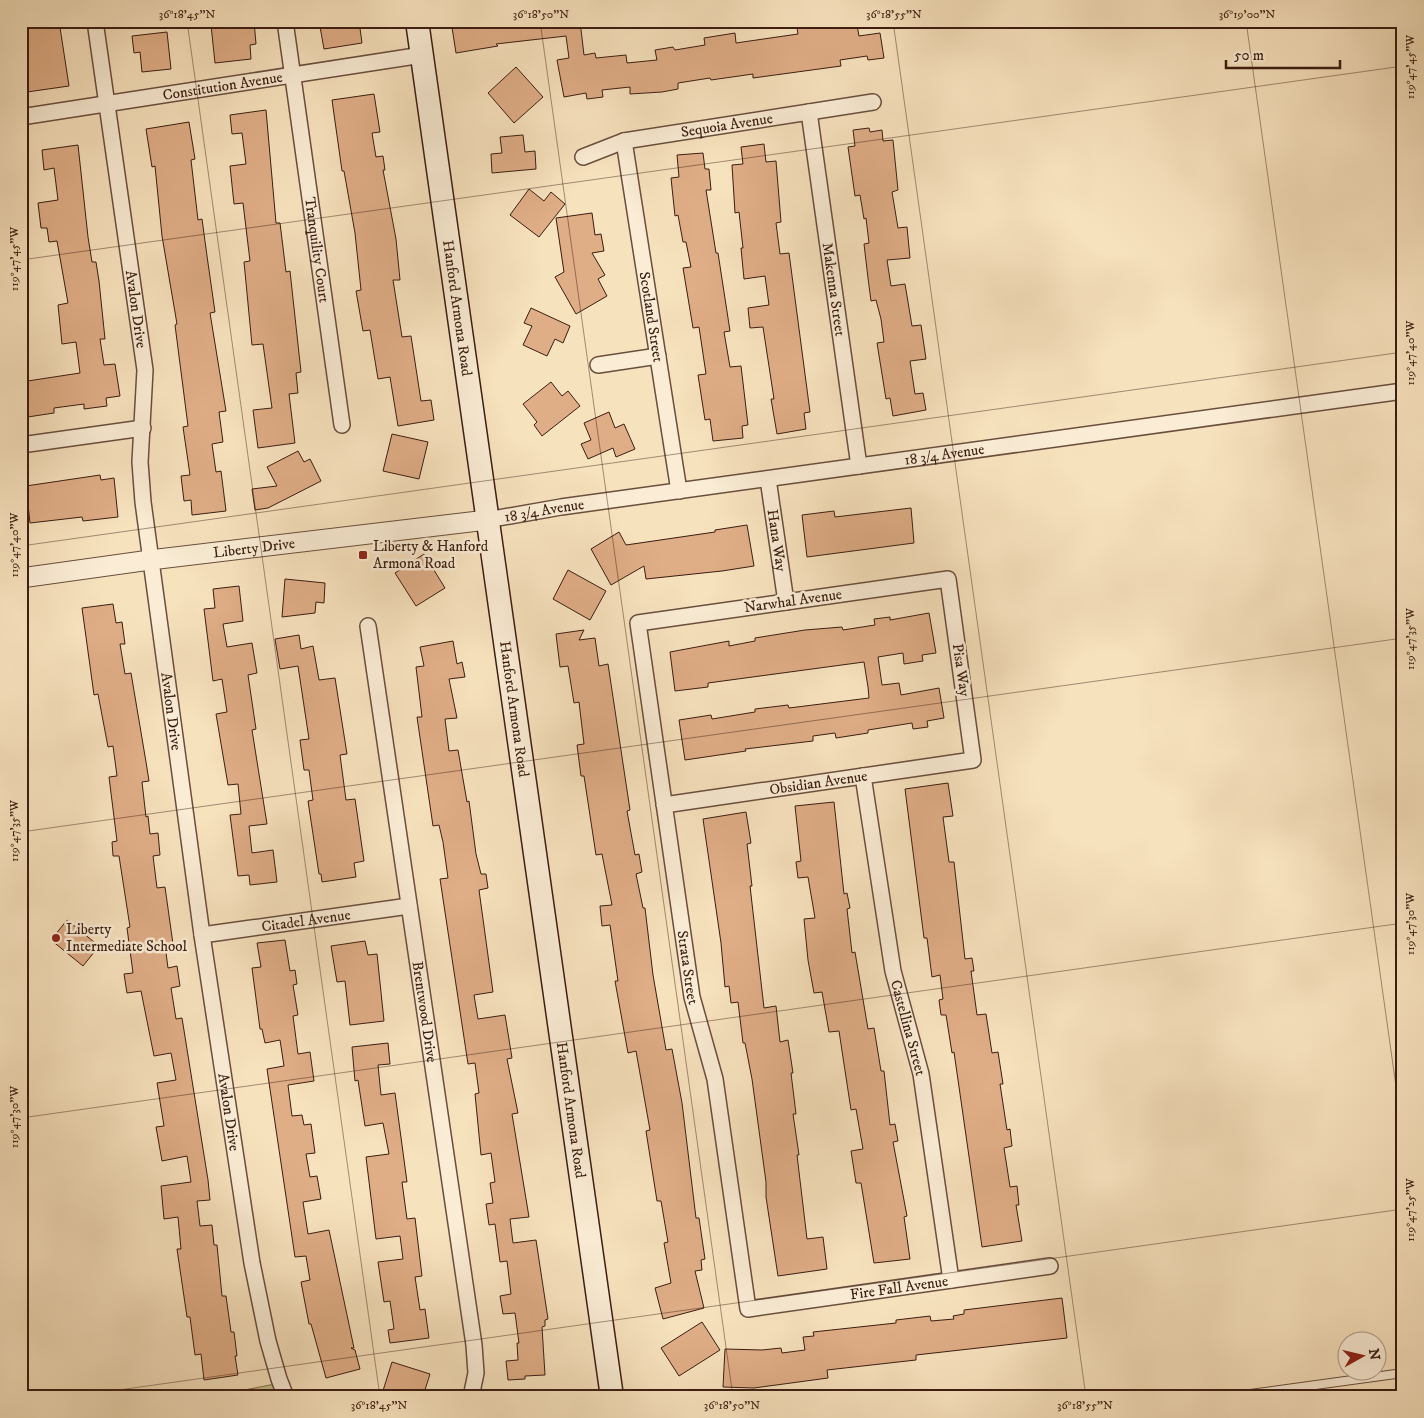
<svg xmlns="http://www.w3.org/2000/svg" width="1424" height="1418" font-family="'IM FELL DW Pica',serif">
  <rect width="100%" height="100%" fill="#f7e2be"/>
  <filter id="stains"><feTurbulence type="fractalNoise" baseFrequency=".004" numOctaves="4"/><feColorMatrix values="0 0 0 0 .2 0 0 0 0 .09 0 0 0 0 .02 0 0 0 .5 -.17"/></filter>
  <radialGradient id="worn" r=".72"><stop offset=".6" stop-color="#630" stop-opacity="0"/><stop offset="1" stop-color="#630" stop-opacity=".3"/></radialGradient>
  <path fill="#c3c18d" stroke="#7f6f50" d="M275,1384L283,1397H209Z"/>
  <path fill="#dfad86" stroke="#3b1d12" d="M22,21H59L69,86L27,92L22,55H25Z
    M254,21L256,44L250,45L251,59L215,63L211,25Z
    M319,21H359L362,43L324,49Z
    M451,21H580L584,55L595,53L596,58L626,55L627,63L657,60L655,50L673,47L675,50L705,45L704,38L735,33L736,43L798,34L797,28L828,23L829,28L857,25L859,36L880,33L884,58L868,60L867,56L840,60L841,66L753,78V74L711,80L710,78L678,83V89L662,92L630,94V87L602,90L603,97L587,99L586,93L564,97L557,60L569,58L566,36L496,44L498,46L456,53Z
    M167,32L171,69L142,72L140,52L134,53L132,36Z
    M516,67L543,97L514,123L488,93Z
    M374,94L380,132L372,133L376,157L383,156L385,170H383L396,239L400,280H393L402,337L411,336L421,401L431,400L434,420L398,426L390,377L378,379L370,330L363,331L356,291L361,290L355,233L344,171H342L332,100Z
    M266,110L276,223H280L286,272L290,271L301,372L296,373L298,393L289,394L295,443L258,448L253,410L272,408L263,344L252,345L244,262L250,261L243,203L234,204L230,166L246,164L242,133L232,134L230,115Z
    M189,122L195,159L191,160L198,220L202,219L207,256L215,312L210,313L226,411L219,412L223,442L212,444L216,472L221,471L226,511L192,515L191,500L184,501L181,476L190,475L183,427L188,426L175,325L177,324L162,236L155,166L152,167L146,129Z
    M869,128L870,132L882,130L883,141L893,140L898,190L892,192L898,228L907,227L910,258L887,260L891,286L905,284L912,326L921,325L926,359L910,361L915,394L923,393L926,410L893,416L890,398L886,399L877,343L884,342L881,319L876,300L871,301L868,278L864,244L869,243L866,218L864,219L860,195L855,196L848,147L855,146L853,130Z
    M523,135L525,152L535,151L536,169L492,173L491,154L502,153L500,137Z
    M764,144L766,162L776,161L781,222L776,223L780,254L789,253L810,412L804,413L806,429L777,434L771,399H774L763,327L750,328L748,308L769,305L765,276L744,279L741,248H743L739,212L735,213L732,165L743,164L741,147Z
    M78,145L88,237L92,262H96L99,281L105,339H100L104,365L115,364L120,396L106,398L107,406L84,409V404L54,408V413L21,418V382L80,373L76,342L62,344L58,305L68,303L57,241L49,242L47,228H41L38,203L58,200L54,168L44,170L42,150Z
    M703,153L705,169H709L711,190H706L716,253H718L730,331L724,332L730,367L741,366L748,425L742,426L743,438L713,441L710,419L705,420L698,375L706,374L699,327L693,328L683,268L691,267L686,242H683L678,215L675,216L671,178L679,177L677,155Z
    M529,189L544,201L551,192L565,204L539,237L510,215Z
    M592,213L595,235L601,234L604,251L592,253L605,275L598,279L607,296L576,314L555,277L564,272L556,218Z
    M531,308L570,326L563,343L555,339L547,356L523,345L532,326L524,323Z
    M551,382L562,396L568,391L580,406L542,436L534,425L537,422L523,404Z
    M609,412L615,428L624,424L635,449L616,457L613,448L588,459L581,444L591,440L584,423Z
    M392,434L428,442L419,479L383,471Z
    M298,451L304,462L310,459L321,481L268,508L255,510L252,489L277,486L267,467Z
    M100,475L101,480L114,478L118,517L83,521L82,517L30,523L26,486Z
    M911,508L914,543L807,557L802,515L834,511L835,517Z
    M747,525L754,566L722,571L646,579L644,566L611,585L591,549L619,532L626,545L715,532V530Z
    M424,554L445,588L416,606L395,573Z
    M568,570L606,591L590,620L553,599Z
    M285,579L325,583L324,603L316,602L315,613L282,617Z
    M239,586L243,621L223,624L227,647L252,643L257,673L248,675L256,729L252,730L267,824L249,826L252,853L273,850L277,882L250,885L249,875L238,876L230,815L241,814L238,784L228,785L216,714L227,712L222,679L213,681L204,609L215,608L213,589Z
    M113,604L116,623L122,622L125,644H120L125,674L131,673L146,762L149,781L142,782L146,817L148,816L150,834L158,833L160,855L153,856L157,888L165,887L173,944L165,945L168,968L177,966L180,986L171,988L176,1019L182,1018L208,1180L210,1200L197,1201L200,1226L212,1225L214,1245H217L222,1296H226L231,1332H234L237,1356H235L238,1375L204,1380L201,1354L195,1355L190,1317H187L177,1249H181L178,1217L164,1219L161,1186L191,1182L187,1156L162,1161L156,1127L164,1126L157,1083L176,1080L171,1053L154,1056L141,991L127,993L124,974L133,973L127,928L130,927L119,856H113L112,842L117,841L109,777L117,776L113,746L108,747L98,694L94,695L82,608Z
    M929,613L936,653L922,655L923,661L904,664L903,653L878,657L882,685L899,683L901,695L939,688L944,718L927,721L928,727L913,729L912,723L868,730V733L836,738L835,733L813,736V741L745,749L746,751L685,760L679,720L711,715L712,719L755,712V709L788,705L789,708L869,698L868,687L864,662L708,683V687L675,691L670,652L729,641V646L755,641V638L805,630L842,627L843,630L875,625L874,619L890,617V620Z
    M584,630L579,640L595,638L599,666L608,664L630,810L627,811L635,855L639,854L642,872L636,874L643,908H645L653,975L666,1050L672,1049L682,1103L696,1218H699L705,1259L701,1260L702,1270L695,1271L704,1308L663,1319L655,1288L671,1283L664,1243L668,1242L661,1201H657L646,1131L650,1130L636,1051L628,1053L615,981H618L610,925L602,926L600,906L612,905L602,854L596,855L584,776H581L577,745L584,744L579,702L574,703L568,666L560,667L556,634Z
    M299,635L301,649L313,646L319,680L335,678L347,754L340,755L346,800L355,799L364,861L354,863L356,877L322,882L321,874H319L308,801L313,800L309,770H304L300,740L309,739L298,666L280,669L275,639Z
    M453,641L457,664L462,662L465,677L449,679L457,718L445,719L449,751L458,750L467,802L469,801L476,854L481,874H486L488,888L479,890L493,992L474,995L478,1019L505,1015L512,1058L507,1059L518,1113L512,1114L529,1217L510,1219L513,1243L536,1240L548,1319L545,1320V1326L542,1327L545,1375L525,1376V1379L508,1380L506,1361L518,1360L517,1343H519L515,1313L503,1314L500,1296L511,1294L507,1261L500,1262L495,1224L489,1225L486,1204L493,1203L490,1183L495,1182L491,1153L481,1155L475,1094L479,1093L475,1063L468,1064L440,879L448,878L443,842L439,825L433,826L417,717H422L416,667L424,666L420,647Z
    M948,783L953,816L943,817L949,862H954L965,959L972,958L974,971H971L977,1015L986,1014L992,1053L998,1052L1003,1084H1000L1007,1130L1010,1129L1012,1146L1004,1148L1010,1187L1017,1186L1019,1205H1016L1022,1241L982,1247L954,1052L952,1053L946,1015H941L939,1000L943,999L940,975L932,977L927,938H924L905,789Z
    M834,802L844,894L847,893L850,908L847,909L852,953L855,952L868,1029L874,1028L881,1071H884L890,1125L895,1124L898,1141L893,1142L907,1216L904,1217L910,1259L874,1263L861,1183H856L851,1151L863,1149L856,1109L851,1110L839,1031L829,1032L822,992L814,993L808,960L804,919L815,918L808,877L798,878L796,862L801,861L795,806Z
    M746,812L751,843L747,844L752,886H750L764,1008L776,1006L780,1042L788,1040L793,1073H791L796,1114H793L799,1155H797L807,1239L823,1237L827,1269L778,1276L766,1197V1182L752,1079L745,1043H743L738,1002L731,1003L729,986L725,987L721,943L703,819Z
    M67,920L99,946L83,966L51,940Z
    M285,940L290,971L295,970L297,984L293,985L298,1015L293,1016L298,1054L310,1052L314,1081L288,1085L292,1116L302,1115L304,1125L311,1124L315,1153L306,1154L310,1177L317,1176L321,1199L303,1202L308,1234L329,1230L354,1348H351L355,1350L360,1369L326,1378L311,1324H309L301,1282L310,1280L306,1256L295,1257L267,1069L284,1066L280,1040L265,1043L262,1029H260L252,968L261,967L257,943Z
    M365,941L368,955L377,954L384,1021L350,1025L345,981L337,982L331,946Z
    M388,1043L390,1064L378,1065L381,1095L395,1093L407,1182H402L407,1219L415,1218L422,1276L415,1277L420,1310L425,1309L429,1338L390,1343L388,1330L394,1329L390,1301L384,1302L378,1262L403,1259L400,1236L376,1239L366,1157L389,1154L383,1123L365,1126L358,1080L355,1081L352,1047Z
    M1062,1298L1067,1338L916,1355V1360L827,1370L828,1378L754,1388L723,1387L725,1349L762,1350L781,1348L782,1353L805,1350L803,1337L814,1336L813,1332L896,1323V1320L930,1316L931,1321L954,1319L953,1316L964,1314V1310Z
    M702,1322L720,1350L679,1376L661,1348Z
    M392,1362L430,1374L424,1393L417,1390L415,1397H381Z"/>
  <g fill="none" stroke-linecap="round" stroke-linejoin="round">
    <g stroke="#6a4e3d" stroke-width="10">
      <path id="service" d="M1228,1397L1403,1373"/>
    </g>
    <g stroke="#6a4e3d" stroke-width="18">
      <g id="minor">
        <path id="s1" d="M95,21L145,370L140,462L143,502L202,935L252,1263L268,1341L279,1379L286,1397"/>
        <path id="s2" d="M285,21L342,425"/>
        <path id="s3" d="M809,112L859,466"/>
        <path id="s4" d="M21,117L422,55"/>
        <path id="s5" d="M624,141L679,491"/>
        <path id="s6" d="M583,157L624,141L873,102"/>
        <path d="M598,365L658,356"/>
        <path d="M21,445L143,428"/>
        <path id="s7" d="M768,479L786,602"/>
        <path id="s8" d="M487,520L561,507L1403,391"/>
        <path id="s9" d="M368,626L474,1345L476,1373L471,1397"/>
        <path id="s10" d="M863,776L893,971L921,1074L951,1280"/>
        <path id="s11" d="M664,805L973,760L948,579L638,623L692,997L715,1079L748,1309L1050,1266"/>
        <path id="s12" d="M202,935L409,906"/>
      </g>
    </g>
    <g stroke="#6a4e3d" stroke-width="21">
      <g id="tertiary">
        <path id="s13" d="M21,578L150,560L487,520"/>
      </g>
    </g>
    <g stroke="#3b1d12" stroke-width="25">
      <g id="secondary">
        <path id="s14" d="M417,21L612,1397"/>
      </g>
    </g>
    <use href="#service" stroke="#faecd5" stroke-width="8"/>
    <use href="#minor" stroke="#faecd5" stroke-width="15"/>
    <use href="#tertiary" stroke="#faecd5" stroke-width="19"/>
    <use href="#secondary" stroke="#faecd5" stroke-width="22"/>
  </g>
  <path fill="none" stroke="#3b1d12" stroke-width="1" stroke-opacity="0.45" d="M187,21L380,1397M540,21L733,1397M893,21L1086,1397M1246,21L1403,1136M21,260L1403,66M21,546L1403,352M21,832L1403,638M21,1118L1403,923M21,1358L27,1397M69,1397L1403,1209"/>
  <g fill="#8f2418" stroke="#faecd5" stroke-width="2">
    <rect x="358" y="550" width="10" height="10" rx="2.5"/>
    <circle cx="56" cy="938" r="5"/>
  </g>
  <g text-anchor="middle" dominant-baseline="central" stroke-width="5" stroke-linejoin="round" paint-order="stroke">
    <g font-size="15" fill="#3b1d12" stroke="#faecd5">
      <text stroke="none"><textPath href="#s4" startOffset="204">Constitution Avenue</textPath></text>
      <text stroke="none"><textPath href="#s6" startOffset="148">Sequoia Avenue</textPath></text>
      <text stroke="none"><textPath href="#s2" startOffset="231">Tranquility Court</textPath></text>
      <text stroke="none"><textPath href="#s3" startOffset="179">Makenna Street</textPath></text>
      <text stroke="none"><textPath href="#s14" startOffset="290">Hanford Armona Road</textPath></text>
      <text stroke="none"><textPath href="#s1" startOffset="291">Avalon Drive</textPath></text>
      <text stroke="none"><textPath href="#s5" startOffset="178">Scotland Street</textPath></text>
      <text stroke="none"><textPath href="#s8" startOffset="462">18 3/4 Avenue</textPath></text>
      <text stroke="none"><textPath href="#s8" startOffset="58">18 3/4 Avenue</textPath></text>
      <text stroke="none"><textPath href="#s7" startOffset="62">Hana Way</textPath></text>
      <text stroke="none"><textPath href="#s13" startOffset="235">Liberty Drive</textPath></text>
      <text transform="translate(793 601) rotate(-8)">Narwhal Avenue</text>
      <text transform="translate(961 670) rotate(82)">Pisa Way</text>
      <text stroke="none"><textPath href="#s14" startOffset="695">Hanford Armona Road</textPath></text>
      <text stroke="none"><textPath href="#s1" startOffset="696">Avalon Drive</textPath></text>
      <text stroke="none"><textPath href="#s11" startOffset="156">Obsidian Avenue</textPath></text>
      <text stroke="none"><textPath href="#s12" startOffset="105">Citadel Avenue</textPath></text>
      <text stroke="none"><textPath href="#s11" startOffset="1156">Strata Street</textPath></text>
      <text stroke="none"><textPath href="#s9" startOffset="390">Brentwood Drive</textPath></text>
      <text stroke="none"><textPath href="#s10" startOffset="256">Castellina Street</textPath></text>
      <text stroke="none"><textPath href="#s14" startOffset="1100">Hanford Armona Road</textPath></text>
      <text stroke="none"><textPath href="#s1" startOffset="1101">Avalon Drive</textPath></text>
      <text stroke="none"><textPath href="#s11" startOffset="1656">Fire Fall Avenue</textPath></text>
    </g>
    <g font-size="15" fill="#3b1d12" stroke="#faecd5" text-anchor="start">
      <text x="373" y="546">Liberty &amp; Hanford<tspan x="373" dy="17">Armona Road</tspan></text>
      <text x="66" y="929">Liberty<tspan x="66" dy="17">Intermediate School</tspan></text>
    </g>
  </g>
  <rect width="1424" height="1418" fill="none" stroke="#f7e2be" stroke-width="55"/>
  <g transform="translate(1362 1356) rotate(82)"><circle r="24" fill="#faecd5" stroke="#ae9987"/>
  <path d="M0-4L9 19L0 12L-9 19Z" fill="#8f2418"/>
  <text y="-8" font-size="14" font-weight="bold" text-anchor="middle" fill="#3b1d12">N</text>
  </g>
  <path d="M1226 60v8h114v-8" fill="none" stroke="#3b1d12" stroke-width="2.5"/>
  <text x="1234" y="60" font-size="15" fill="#3b1d12" stroke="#faecd5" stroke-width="4" paint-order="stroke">50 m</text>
  <rect x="28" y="28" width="1368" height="1362" fill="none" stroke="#3b1d12" stroke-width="2"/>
  <g font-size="12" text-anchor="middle" fill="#3b1d12">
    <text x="187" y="18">36°18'45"N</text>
    <text x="541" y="18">36°18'50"N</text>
    <text x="894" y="18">36°18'55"N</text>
    <text x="1247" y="18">36°19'00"N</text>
    <text transform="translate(1410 67) rotate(-90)" y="4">119°47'45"W</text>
    <text transform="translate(14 259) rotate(-90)" y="4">119°47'45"W</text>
    <text transform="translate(1410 353) rotate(-90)" y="4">119°47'40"W</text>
    <text transform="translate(14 545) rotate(-90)" y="4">119°47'40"W</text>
    <text transform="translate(1410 639) rotate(-90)" y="4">119°47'35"W</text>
    <text transform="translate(14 831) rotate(-90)" y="4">119°47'35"W</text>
    <text transform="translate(1410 924) rotate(-90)" y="4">119°47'30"W</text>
    <text transform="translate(14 1117) rotate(-90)" y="4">119°47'30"W</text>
    <text transform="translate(1410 1210) rotate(-90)" y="4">119°47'25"W</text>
    <text x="379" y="1409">36°18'45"N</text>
    <text x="732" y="1409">36°18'50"N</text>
    <text x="1085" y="1409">36°18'55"N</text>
  </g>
  <rect width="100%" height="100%" filter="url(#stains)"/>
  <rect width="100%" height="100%" fill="url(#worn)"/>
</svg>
